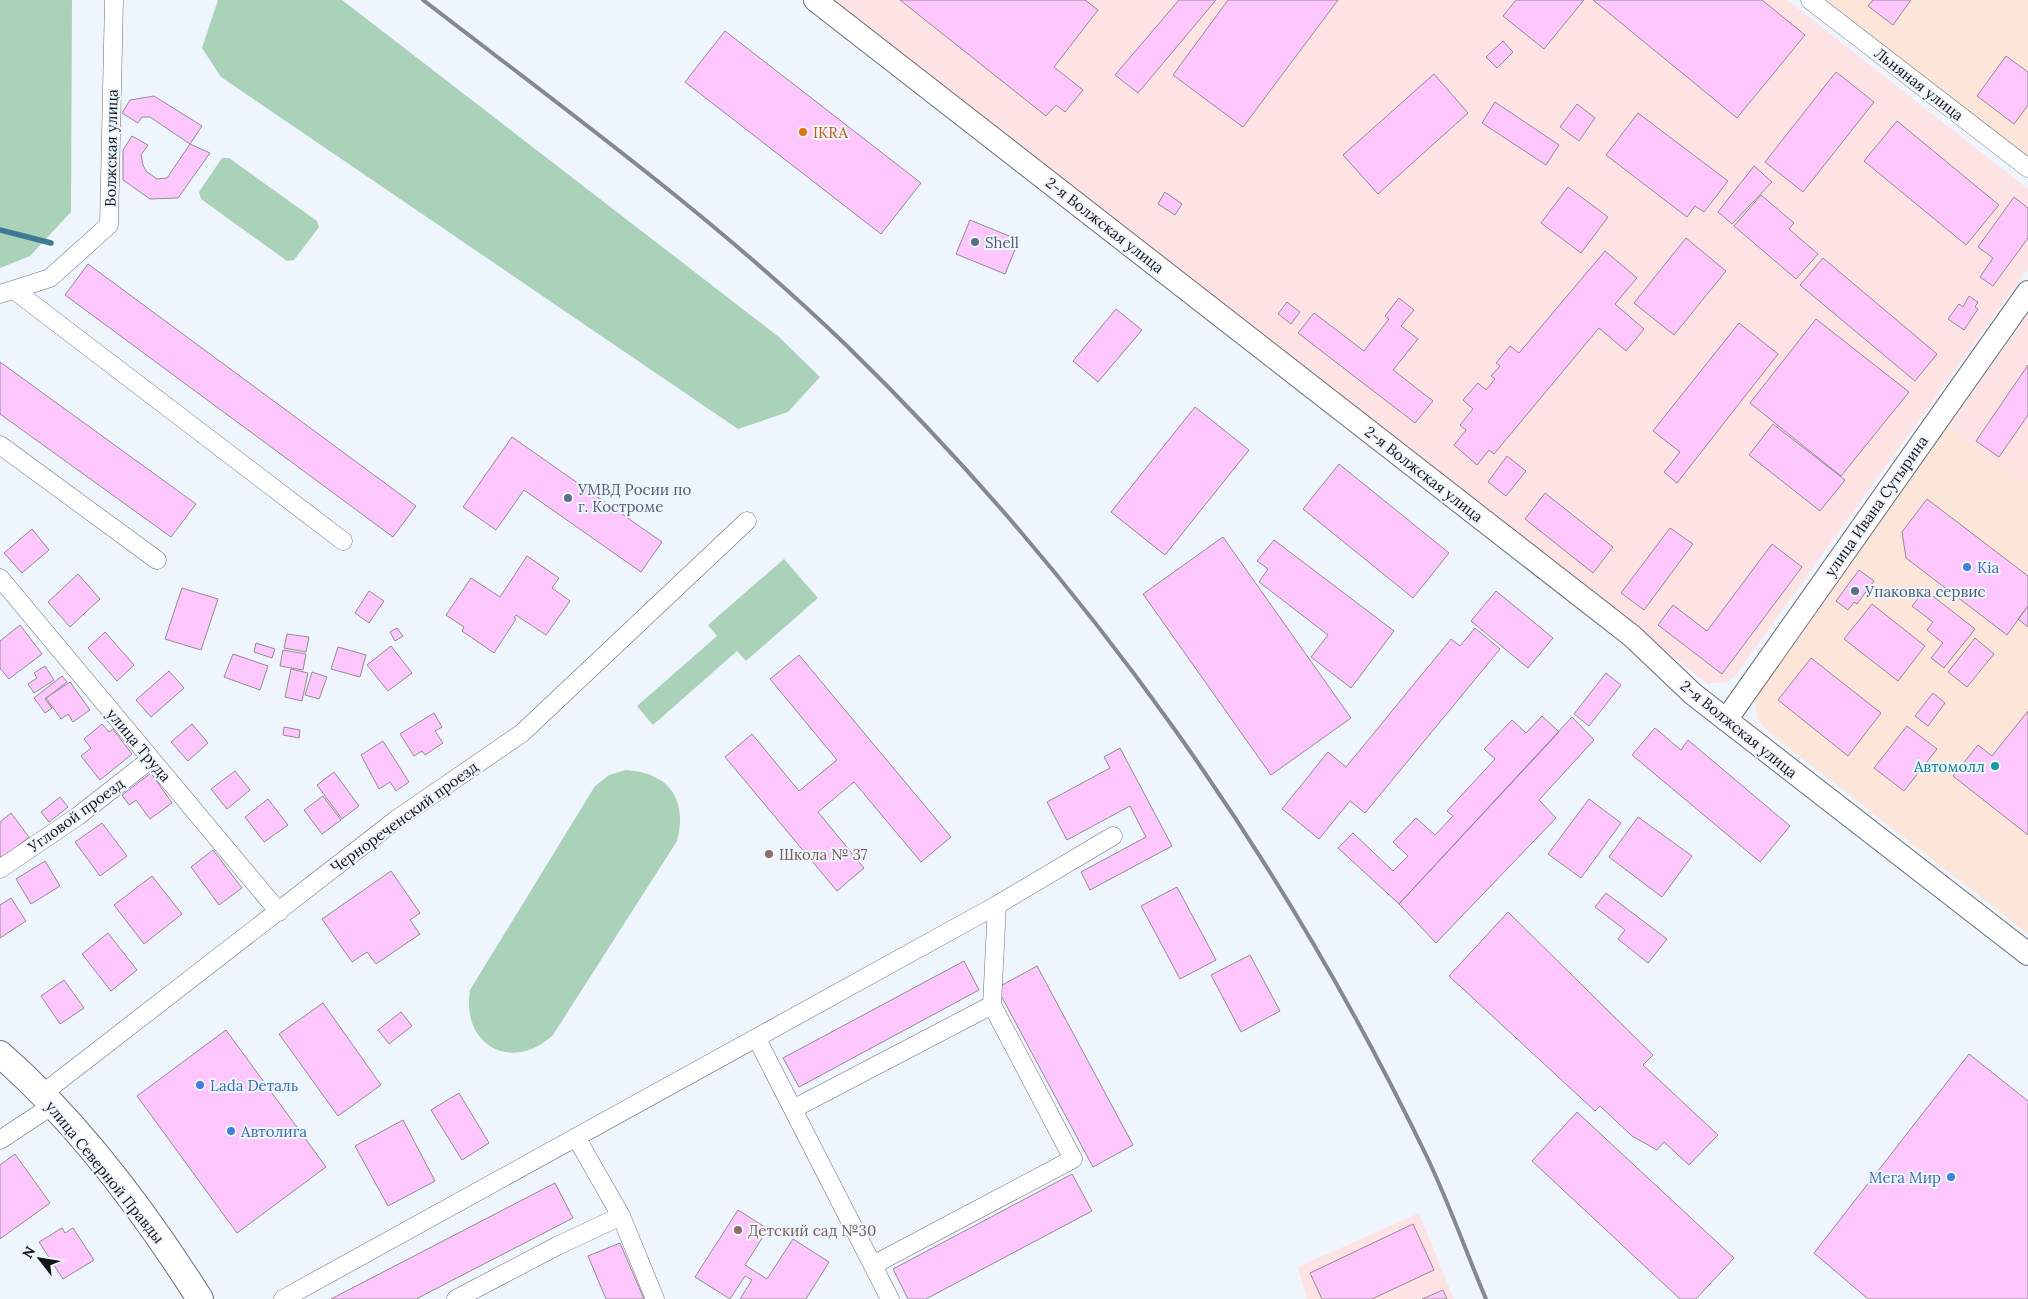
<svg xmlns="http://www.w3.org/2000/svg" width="2028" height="1299" font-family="Lora,serif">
  <rect width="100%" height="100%" fill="#eff5fd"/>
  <path fill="#fce5d9" d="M1825,0H2028V157Z
    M1948,427L2028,483V934L1767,731L1757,718L1755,701L1761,690Z"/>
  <path fill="#fee3e4" d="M831,0H1787L2028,189V269L1735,676L1727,682L1708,684Z
    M2028,314V483L1948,427Z
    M1419,1213L1454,1299H1307L1298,1267Z"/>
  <path fill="#a9d2b8" d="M0,0H72L71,212L30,256L0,268Z
    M218,0H342L779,337L820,377L788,412L738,429L221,77L202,48Z
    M222,158H229L317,221L319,227L294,260L287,261L201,199L199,192Z
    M784,559L818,598L746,661L737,651L653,725L637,706L717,636L708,625Z
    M626,770C669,773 688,799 677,841L553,1035C512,1073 461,1046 470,990L595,786L609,775Z"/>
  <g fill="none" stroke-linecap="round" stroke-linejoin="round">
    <path stroke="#407a92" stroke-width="5.5" d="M0,230L51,243"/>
  </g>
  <path fill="#fdc7fd" stroke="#928c92" d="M900,0H1085L1098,10L1054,67L1083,90L1065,112L1056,105L1046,116Z
    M1179,0H1216L1138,93L1115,75Z
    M1228,0H1338L1243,127L1173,75Z
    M1516,0H1584L1544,49L1503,16Z
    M1593,0H1762L1805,35L1737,118Z
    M1873,0H1911L1893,25L1868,6Z
    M725,31L921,183L881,234L685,82Z
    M1503,41L1513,52L1497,68L1486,57Z
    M2006,56L2028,72V105L2014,124L1977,96Z
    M1836,72L1874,102L1803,192L1765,162Z
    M1434,74L1468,113L1378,194L1343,155Z
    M154,96L202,126L190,144L150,117H142L138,123L122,113L130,100Z
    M1495,102L1559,145L1546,165L1482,123Z
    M1577,104L1595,118L1579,141L1560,127Z
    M1638,113L1728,181L1704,212L1695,206L1687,217L1606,155Z
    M1897,121L1999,205L1966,245L1864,161Z
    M132,136L148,145L141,155L143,165L146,171L157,179L167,178L190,144L210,153L178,198L150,199L123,180V150Z
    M1754,166L1772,182L1732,224L1718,212Z
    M1568,187L1608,217L1581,253L1541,223Z
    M1165,192L1182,204L1175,215L1158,204Z
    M1761,195L1794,223L1789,229L1818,254L1796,279L1734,226Z
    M2014,197L2028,208V238L1993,286L1980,277L1993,258L1978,247Z
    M970,220L1019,240L1005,274L956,254Z
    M1686,238L1726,271L1674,335L1634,303Z
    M1605,251L1637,278L1615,304L1644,329L1626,351L1599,328L1494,454L1489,450L1477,465L1454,445L1466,430L1460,425L1473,409L1463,400L1478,383L1486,390L1495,379L1491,376L1500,366L1496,363L1510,346L1519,353Z
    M1823,258L1937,354L1915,381L1800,285Z
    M88,264L416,506L393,537L65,295Z
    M1969,296L1978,302L1975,307L1978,309L1964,330L1948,319L1959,304L1963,307Z
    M1399,298L1414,310L1401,326L1418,339L1393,370L1433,401L1415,423L1298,333L1314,313L1364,351L1389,319L1385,316Z
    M1287,302L1300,312L1291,324L1278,314Z
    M1116,309L1142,330L1098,382L1073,361Z
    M1816,319L1909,392L1841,476L1750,403Z
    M1739,323L1778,354L1677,483L1664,472L1680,452L1653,431Z
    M0,362L196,504L171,537L0,414Z
    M2028,365V415L1999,457L1976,441Z
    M1195,407L1249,450L1165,555L1111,512Z
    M1773,424L1845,480L1820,511L1749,455Z
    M512,437L662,542L641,572L524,490L496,530L463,507Z
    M1507,456L1526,471L1506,496L1488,482Z
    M1339,464L1449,553L1413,598L1303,509Z
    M1545,493L1613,547L1593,573L1525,519Z
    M1927,499L2028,576V606L2007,635L1906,558L1902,532Z
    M1670,528L1693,544L1644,610L1621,593Z
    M32,529L49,550L22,573L4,553Z
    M1223,537L1351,718L1271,775L1143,594Z
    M1274,540L1394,631L1351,688L1311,657L1328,635L1259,582L1268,569L1257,561Z
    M1772,544L1802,567L1722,674L1658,625L1673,605L1707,631Z
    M527,556L559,578L552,588L570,601L546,635L516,615L514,618L516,619L494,653L462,631L464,627L446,615L471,578L500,597Z
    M1859,570L1874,581L1857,604L1854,602L1848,610L1836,601Z
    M78,574L100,599L70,627L48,602Z
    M182,588L218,599L201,650L165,639Z
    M1925,590L1975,629L1944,668L1931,658L1943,643L1927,630L1933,622L1912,606Z
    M369,591L384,601L369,623L355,613Z
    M1496,591L1553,638L1528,668L1471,621Z
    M1872,604L1925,646L1898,681L1844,639Z
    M2028,606V627L2018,619Z
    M20,625L42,654L9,679L0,668V641Z
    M397,628L403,636L395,641L390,632Z
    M1475,628L1500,649L1365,813L1350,801L1319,839L1282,809L1328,752L1346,767L1451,639L1460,646Z
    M105,632L134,665L117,681L88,648Z
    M287,634L309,637L306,652L284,648Z
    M1975,638L1994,654L1967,687L1948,672Z
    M256,643L275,649L272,658L254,652Z
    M391,646L412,673L388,691L367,665Z
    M338,647L366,655L360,677L331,669Z
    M283,650L306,654L303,670L280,666Z
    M233,654L268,666L260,690L224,677Z
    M799,655L951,837L921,862L854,782L818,812L864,868L837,891L725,757L752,734L799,791L837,760L770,679Z
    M1811,658L1881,713L1848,756L1778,700Z
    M45,666L54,680L34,693L28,684L37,678L34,673Z
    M291,669L308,673L302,701L285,697Z
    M169,671L184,688L151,717L136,700Z
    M312,672L327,677L319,699L305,695Z
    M1606,673L1621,685L1589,726L1574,714Z
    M62,676L67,682L45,699L52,708L45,713L34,698Z
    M70,682L90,710L73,722L68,714L61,719L46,698Z
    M1933,693L1945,703L1928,726L1915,716Z
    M2028,711V835L1953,776L1978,745L1992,756Z
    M434,713L442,727L435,731L443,743L425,755L422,751L414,756L400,734Z
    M1542,716L1559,732L1399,904L1338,848L1353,833L1393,871L1408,856L1393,842L1416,818L1435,835L1453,816L1447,811L1495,759L1484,749L1512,720L1526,733Z
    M1572,717L1594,740L1539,800L1556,818L1436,943L1399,904Z
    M102,724L109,732L113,729L132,754L100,780L81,756L91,748L84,739Z
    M192,724L208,743L188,761L171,742Z
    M1907,726L1937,749L1904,791L1874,768Z
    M284,727L300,730L299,738L283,735Z
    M1655,728L1681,750L1688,740L1790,826L1760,862L1632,755Z
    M383,741L409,782L396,791L390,782L379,789L361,755Z
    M1120,748L1172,846L1090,890L1081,872L1146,837L1130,806L1067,840L1047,802L1110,768L1104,757Z
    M235,771L250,790L227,809L211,789Z
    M334,772L359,806L342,819L317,785Z
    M151,773L172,803L150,819L136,800L129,805L122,795Z
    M323,796L341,820L322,834L304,810Z
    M60,797L68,807L49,822L41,812Z
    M268,799L288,825L264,842L245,817Z
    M1589,799L1621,823L1581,878L1548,854Z
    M11,813L29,837L0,860V822Z
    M1638,817L1692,856L1662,897L1609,857Z
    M102,823L127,856L100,876L75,842Z
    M213,850L242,888L219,905L191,867Z
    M45,861L60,886L31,904L16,879Z
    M391,871L420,913L410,920L420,934L376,964L367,952L352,962L322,919Z
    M152,876L182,914L144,944L114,905Z
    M1177,887L1216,960L1180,979L1141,906Z
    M1606,893L1667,939L1648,963L1618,939L1625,930L1595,907Z
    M11,898L26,921L0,938V905Z
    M1508,912L1653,1055L1643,1065L1718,1135L1689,1165L1664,1142L1657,1150L1632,1136L1600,1106L1595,1111L1449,976Z
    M108,933L137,970L111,991L82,954Z
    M1250,955L1280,1011L1241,1032L1211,975Z
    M964,961L979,990L799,1087L783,1058Z
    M1037,966L1133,1145L1093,1167L997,988Z
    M64,980L84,1008L60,1024L41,996Z
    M323,1003L381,1085L338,1116L279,1034Z
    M401,1012L412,1026L389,1044L378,1030Z
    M226,1030L326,1167L237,1233L137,1096Z
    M1969,1054L2028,1101V1299H1868L1814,1253Z
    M459,1093L489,1143L462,1160L431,1110Z
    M1577,1112L1734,1258L1696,1299H1680L1532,1161Z
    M403,1120L435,1181L388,1206L355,1146Z
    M15,1154L50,1203L0,1239V1165Z
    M1072,1174L1092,1211L926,1299H908L893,1269Z
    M555,1183L573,1218L416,1299H331Z
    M738,1210L768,1229L745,1265L767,1279L793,1239L829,1262L806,1299H740L752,1280L745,1276L730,1299L695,1277Z
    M1413,1224L1434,1270L1372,1299H1322L1310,1273Z
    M62,1228L65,1233L73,1228L94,1260L63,1279L39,1242Z
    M620,1243L644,1299H606L588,1256Z
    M1443,1290L1447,1299H1422Z"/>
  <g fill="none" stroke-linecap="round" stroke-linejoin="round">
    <g stroke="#6a6e75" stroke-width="19">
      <path id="minor" d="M1810,0L2028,168
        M14,290L343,541
        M0,294L50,278L109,225L114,0
        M0,445L157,560
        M0,578L279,912
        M0,869L78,816L151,759
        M992,1005L997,905
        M757,1039L890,1299
        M42,1094L397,819L522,733L747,521
        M793,1109L992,1005L1073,1159L873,1265
        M576,1137L621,1216L655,1299
        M0,1140L53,1105
        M283,1299L997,905L1113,836
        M456,1299L557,1246L621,1216"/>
    </g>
    <g stroke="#6a6e75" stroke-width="24">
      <path id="tertiary" d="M815,0L1632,636L1693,694L2028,954
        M1726,720L2028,292"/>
    </g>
    <g stroke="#6a6e75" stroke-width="28">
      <path id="secondary" d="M0,1054C78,1122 145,1212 200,1299"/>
    </g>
    <use href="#minor" stroke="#fff" stroke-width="18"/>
    <use href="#tertiary" stroke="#fff" stroke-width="22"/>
    <use href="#secondary" stroke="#fff" stroke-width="26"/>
    <path stroke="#85898e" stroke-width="4" d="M423,0C567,111 716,219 847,346C1086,579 1282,856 1427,1157C1449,1203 1466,1252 1486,1299"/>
  </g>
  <circle fill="#e8710a" stroke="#eff5fd" stroke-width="2" cx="803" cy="132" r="5"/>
  <g fill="#5c6f8a" stroke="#eff5fd" stroke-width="2">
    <circle cx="975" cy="242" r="5"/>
    <circle cx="568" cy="498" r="5"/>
    <circle cx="1855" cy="591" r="5"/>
  </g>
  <g fill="#3f7fe0" stroke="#eff5fd" stroke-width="2">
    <circle cx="1967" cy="567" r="5"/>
    <circle cx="200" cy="1085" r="5"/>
    <circle cx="231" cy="1131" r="5"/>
    <circle cx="1951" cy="1177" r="5"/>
  </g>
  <circle fill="#0f9aa8" stroke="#eff5fd" stroke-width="2" cx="1995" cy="766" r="5"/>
  <g fill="#8d6e63" stroke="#eff5fd" stroke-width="2">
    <circle cx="769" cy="854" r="5"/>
    <circle cx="738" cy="1230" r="5"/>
  </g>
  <g text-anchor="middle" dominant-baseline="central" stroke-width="4" stroke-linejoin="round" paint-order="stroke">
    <g font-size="15" fill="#131517" stroke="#eff5fd">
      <text transform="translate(1919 84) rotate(38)">Льняная улица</text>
      <text transform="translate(111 148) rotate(-89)">Волжская улица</text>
      <text transform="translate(1105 225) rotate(38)">2-я Волжская улица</text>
      <text transform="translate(1424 474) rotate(38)">2-я Волжская улица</text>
      <text transform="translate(1876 506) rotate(-55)">улица Ивана Сутырина</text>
      <text transform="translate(1739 729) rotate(39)">2-я Волжская улица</text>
      <text transform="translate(139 745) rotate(50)">улица Труда</text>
      <text transform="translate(76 815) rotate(-36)">Угловой проезд</text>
      <text transform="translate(404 817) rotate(-36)">Чернореченский проезд</text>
      <text transform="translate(105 1172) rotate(51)">улица Северной Правды</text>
    </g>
    <g font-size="15" fill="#c56008" stroke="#eff5fd" text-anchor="start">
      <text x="813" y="132">IKRA</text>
    </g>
    <g font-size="15" fill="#4e5e75" stroke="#eff5fd" text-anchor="start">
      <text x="985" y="242">Shell</text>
      <text x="578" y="489">УМВД Росии по<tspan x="578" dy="17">г. Костроме</tspan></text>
      <text x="1865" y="591">Упаковка сервис</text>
    </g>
    <g font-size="15" fill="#366cbe" stroke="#eff5fd" text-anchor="start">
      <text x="1977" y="567">Kia</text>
      <text x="210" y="1085">Lada Dеталь</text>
      <text x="241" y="1131">Автолига</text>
      <text x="1941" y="1177" text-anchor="end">Мега Мир</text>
    </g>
    <g font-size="15" fill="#0d838f" stroke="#eff5fd" text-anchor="end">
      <text x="1985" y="766">Автомолл</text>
    </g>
    <g font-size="15" fill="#785e54" stroke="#eff5fd" text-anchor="start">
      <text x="779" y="854">Школа № 37</text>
      <text x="748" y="1230">Детский сад №30</text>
    </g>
  </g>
  <g transform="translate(40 1259) rotate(301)" stroke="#eff5fd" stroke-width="4" paint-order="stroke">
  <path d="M0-4L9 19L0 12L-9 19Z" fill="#131517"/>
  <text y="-8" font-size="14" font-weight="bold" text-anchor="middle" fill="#131517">N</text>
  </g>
</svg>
